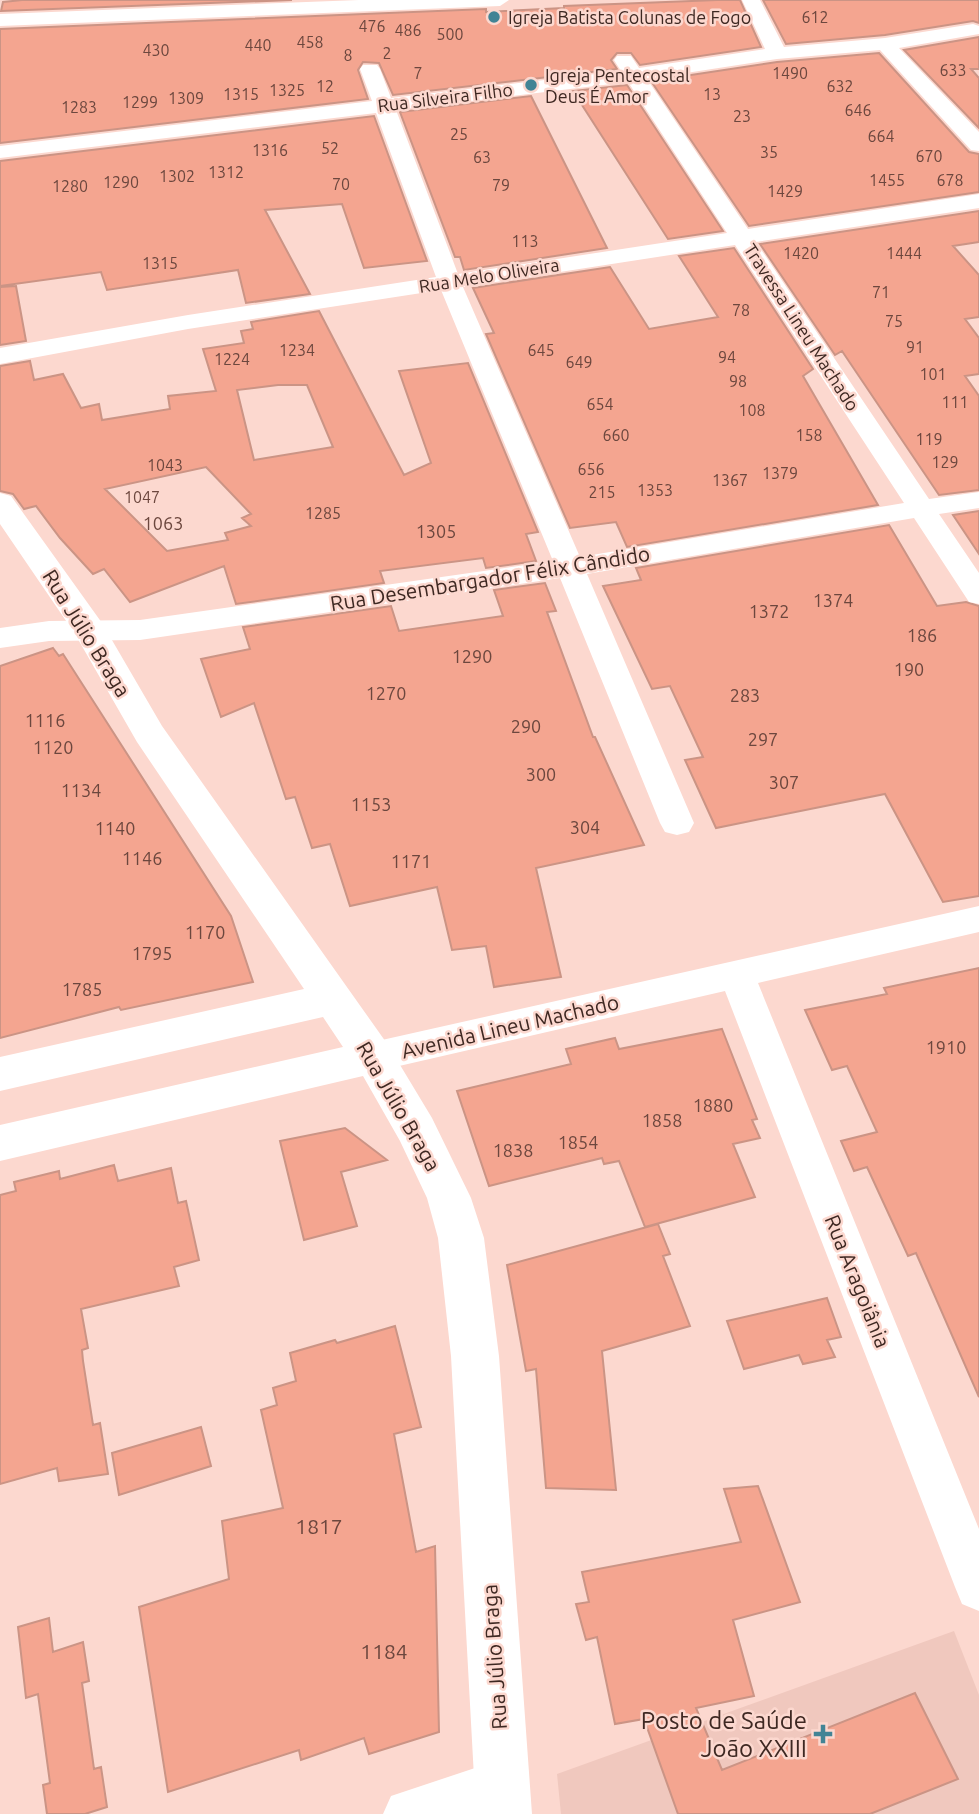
<svg xmlns="http://www.w3.org/2000/svg" width="979" height="1814" font-family="Ubuntu,sans-serif">
  <rect width="100%" height="100%" fill="#fcd8cf"/>
  <path fill="#f0c8be" d="M954,1631L979,1695V1814H561L557,1774Z"/>
  <path fill="#f4a590" stroke="#cb9485" stroke-width="2" fill-rule="evenodd" d="M22,0H292L1,11L3,2Z
    M717,0H740L761,47L640,65L631,53H617L611,60L617,69L393,95L379,63L363,62L358,70L368,99L0,143V29L486,9V12L564,8V6Z
    M763,0H979V23L973,21L885,35L786,44Z
    M979,37V69H971L979,78V128L904,50Z
    M879,53L969,152L979,154V192L749,226L651,81L777,62Z
    M627,85L723,231L668,239L573,91Z
    M531,96L607,248L464,270L460,257H455L400,112Z
    M374,116L427,261L364,268L342,204L265,210L310,294L246,303L238,270L107,290L101,272L0,286V161Z
    M979,211V242L953,246L979,275V317L965,319L979,338V374L965,376L979,396V490L939,495L842,351L835,355L760,244Z
    M734,248L813,369L803,376L878,505L627,547L616,522L570,528L486,334L494,333L473,288L610,267L649,329L718,317L679,256Z
    M16,286L26,341L0,345V287Z
    M319,311L404,475L431,463L399,371L468,363L538,532L526,534L536,561L486,568L483,558L380,571L384,583L236,604L224,566L130,602L104,569L93,574L60,538L36,506L24,509L13,494L0,491V366L30,361L34,380L63,374L81,408L99,404L102,420L170,409L168,396L216,391L203,349L244,343L241,331L253,329L251,322ZM278,385H307L333,447L254,460L237,390ZM206,467L251,514L242,518L251,526L225,533L228,540L167,551L105,489Z
    M979,511V554L953,515Z
    M889,525L937,606L966,602L979,606V896L943,902L885,794L716,828L685,760L703,757L670,686L652,689L603,586L641,580L636,568Z
    M545,583L556,611L547,612L593,737H595L644,845L536,868L561,977L494,987L486,946L452,950L437,887L350,906L330,844L312,848L295,797L286,799L254,703L221,717L201,659L250,649L243,627L391,606L399,631L503,616L494,590Z
    M53,648L59,656L63,654L231,916L253,982L121,1010L119,1007L0,1038V666Z
    M979,968V1397L916,1253L908,1256L867,1167L854,1171L841,1141L877,1132L847,1066L832,1070L805,1010L887,994L884,988Z
    M722,1029L757,1119L752,1120L760,1138L733,1144L755,1197L645,1227L619,1161L604,1164L602,1158L489,1186L457,1091L571,1064L566,1049L615,1038L619,1049Z
    M345,1128L387,1160L341,1172L357,1226L304,1240L280,1141Z
    M114,1165L118,1181L171,1168L178,1203L186,1201L199,1260L174,1267L179,1286L81,1309L88,1348L82,1350L83,1361L93,1425L100,1423L108,1474L59,1481L57,1468L0,1484V1195L16,1191L14,1182L59,1171L60,1179Z
    M658,1224L670,1254L663,1256L690,1326L602,1351L616,1490L546,1488L536,1369L526,1371L507,1265Z
    M827,1298L841,1337L827,1340L835,1357L803,1364L799,1355L744,1369L727,1321Z
    M395,1326L421,1427L394,1434L416,1552L435,1546L439,1732L369,1754L364,1738L301,1760L299,1750L168,1792L139,1607L229,1579L222,1521L283,1508L261,1410L277,1405L273,1388L296,1381L290,1353L335,1340L337,1343Z
    M201,1427L211,1466L119,1495L112,1453Z
    M758,1486L800,1602L733,1620L754,1696L696,1708L722,1770L915,1693L958,1779L870,1814H678L644,1719L615,1724L597,1637L586,1640L576,1604L589,1602L582,1572L741,1542L724,1489Z
    M49,1618L53,1652L83,1642L89,1681L82,1683L94,1769L101,1767L107,1807L85,1814H47L43,1785L50,1783L38,1694L26,1698L18,1627Z"/>
  <g fill="none" stroke-linecap="round" stroke-linejoin="round">
    <path fill="#fff" fill-rule="evenodd" d="M359,0H509L500,6L0,26V14Z
      M742,0H760L784,47L885,38L973,24L979,26V34L899,48L979,132V151L971,150L880,50L777,59L647,79L748,229L979,194V208L756,242L929,499L979,492V508L939,514L979,573V604L969,602L914,518L587,574L694,823L689,832L677,835L665,832L660,823L560,578L140,640L49,641L0,648V628L49,621L140,620L553,561L441,290L188,329L0,364V348L188,315L436,277L376,113L0,158V146L372,101L360,69L363,65H377L380,69L391,98L621,71L614,60L617,56H631L639,68L765,49ZM628,82L727,233L458,274L396,110ZM735,245L904,503L580,557L463,287Z
      M979,906V932L758,983L979,1529V1611L962,1604L955,1587L725,991L373,1072L360,1068L354,1057L360,1046L373,1042Z
      M502,1759L520,1766L527,1784L520,1802L488,1814H383L391,1796Z"/>
    <path fill="#fff" fill-rule="evenodd" d="M0,493L11,496L102,623L162,726L388,1045L432,1118L471,1198L484,1238L499,1356L532,1814H476L451,1356L438,1238L427,1198L400,1141L363,1076L0,1161V1125L343,1047L323,1017L0,1091V1057L304,989L137,742L75,634L0,524Z"/>
  </g>
  <g fill="#428495" stroke="#fcd8cf" stroke-width="2.5">
    <circle cx="494" cy="17" r="7"/>
    <circle cx="531" cy="85" r="7"/>
    <path d="M819.5 1723.5h7v7h7v7h-7v7h-7v-7h-7v-7h7z"/>
  </g>
  <g text-anchor="middle" dominant-baseline="central" stroke-width="5" stroke-linejoin="round" paint-order="stroke">
    <g font-size="16" fill="#6c473e">
      <text x="815" y="17">612</text>
      <text x="372" y="26">476</text>
      <text x="408" y="30">486</text>
      <text x="450" y="34">500</text>
      <text x="310" y="42">458</text>
      <text x="258" y="45">440</text>
      <text x="156" y="50">430</text>
      <text x="387" y="53">2</text>
      <text x="348" y="55">8</text>
      <text x="953" y="70">633</text>
      <text x="418" y="73">7</text>
      <text x="790" y="73">1490</text>
      <text x="325" y="86">12</text>
      <text x="840" y="86">632</text>
      <text x="287" y="90">1325</text>
      <text x="241" y="94">1315</text>
      <text x="712" y="94">13</text>
      <text x="186" y="98">1309</text>
      <text x="140" y="102">1299</text>
      <text x="79" y="107">1283</text>
      <text x="858" y="110">646</text>
      <text x="742" y="116">23</text>
      <text x="459" y="134">25</text>
      <text x="881" y="136">664</text>
      <text x="330" y="148">52</text>
      <text x="270" y="150">1316</text>
      <text x="769" y="152">35</text>
      <text x="929" y="156">670</text>
      <text x="482" y="157">63</text>
      <text x="226" y="172">1312</text>
      <text x="177" y="176">1302</text>
      <text x="887" y="180">1455</text>
      <text x="950" y="180">678</text>
      <text x="121" y="182">1290</text>
      <text x="341" y="184">70</text>
      <text x="501" y="185">79</text>
      <text x="70" y="186">1280</text>
      <text x="785" y="191">1429</text>
      <text x="525" y="241">113</text>
      <text x="801" y="253">1420</text>
      <text x="904" y="253">1444</text>
      <text x="160" y="263">1315</text>
      <text x="881" y="292">71</text>
      <text x="741" y="310">78</text>
      <text x="894" y="321">75</text>
      <text x="915" y="347">91</text>
      <text x="297" y="350">1234</text>
      <text x="541" y="350">645</text>
      <text x="727" y="357">94</text>
      <text x="232" y="359">1224</text>
      <text x="579" y="362">649</text>
      <text x="933" y="374">101</text>
      <text x="738" y="381">98</text>
      <text x="955" y="402">111</text>
      <text x="600" y="404">654</text>
      <text x="752" y="410">108</text>
      <text x="616" y="435">660</text>
      <text x="809" y="435">158</text>
      <text x="929" y="439">119</text>
      <text x="945" y="462">129</text>
      <text x="165" y="465">1043</text>
      <text x="591" y="469">656</text>
      <text x="780" y="473">1379</text>
      <text x="730" y="480">1367</text>
      <text x="655" y="490">1353</text>
      <text x="602" y="492">215</text>
      <text x="142" y="497">1047</text>
      <text x="323" y="513">1285</text>
    </g>
    <g font-size="18" fill="#3e2822" stroke="#fcd8cf" text-anchor="start">
      <text x="508" y="17">Igreja Batista Colunas de Fogo</text>
      <text x="545" y="75">Igreja Pentecostal<tspan x="545" dy="21">Deus É Amor</tspan></text>
    </g>
    <g font-size="18" fill="#3e2822" stroke="#fcd8cf">
      <text transform="translate(445 97) rotate(-7)">Rua Silveira Filho</text>
      <text transform="translate(489 275) rotate(-9)">Rua Melo Oliveira</text>
      <text transform="translate(802 327) rotate(57)">Travessa Lineu Machado</text>
    </g>
    <g font-size="18" fill="#6c473e">
      <text x="163" y="523">1063</text>
      <text x="436" y="531">1305</text>
      <text x="833" y="600">1374</text>
      <text x="769" y="611">1372</text>
      <text x="922" y="635">186</text>
      <text x="472" y="656">1290</text>
      <text x="909" y="669">190</text>
      <text x="386" y="693">1270</text>
      <text x="745" y="695">283</text>
      <text x="45" y="720">1116</text>
      <text x="526" y="726">290</text>
      <text x="763" y="739">297</text>
      <text x="53" y="747">1120</text>
      <text x="541" y="774">300</text>
      <text x="784" y="782">307</text>
      <text x="81" y="790">1134</text>
      <text x="371" y="804">1153</text>
      <text x="585" y="827">304</text>
      <text x="115" y="828">1140</text>
      <text x="142" y="858">1146</text>
      <text x="411" y="861">1171</text>
      <text x="205" y="932">1170</text>
      <text x="152" y="953">1795</text>
      <text x="82" y="989">1785</text>
      <text x="946" y="1047">1910</text>
      <text x="713" y="1105">1880</text>
      <text x="662" y="1120">1858</text>
      <text x="578" y="1142">1854</text>
      <text x="513" y="1150">1838</text>
    </g>
    <g font-size="21" fill="#3e2822" stroke="#fcd8cf">
      <text transform="translate(490 578) rotate(-9)">Rua Desembargador Félix Cândido</text>
      <text transform="translate(87 633) rotate(58)">Rua Júlio Braga</text>
      <text transform="translate(510 1026) rotate(-13)">Avenida Lineu Machado</text>
      <text transform="translate(399 1106) rotate(60)">Rua Júlio Braga</text>
      <text transform="translate(858 1281) rotate(68)">Rua Aragoiânia</text>
      <text transform="translate(494 1657) rotate(-94)">Rua Júlio Braga</text>
    </g>
    <g font-size="21" fill="#6c473e">
      <text x="319" y="1526">1817</text>
      <text x="384" y="1651">1184</text>
    </g>
    <g font-size="24" fill="#3e2822" stroke="#fcd8cf" text-anchor="end">
      <text x="807" y="1720">Posto de Saúde<tspan x="807" dy="28">João XXIII</tspan></text>
    </g>
  </g>
</svg>
